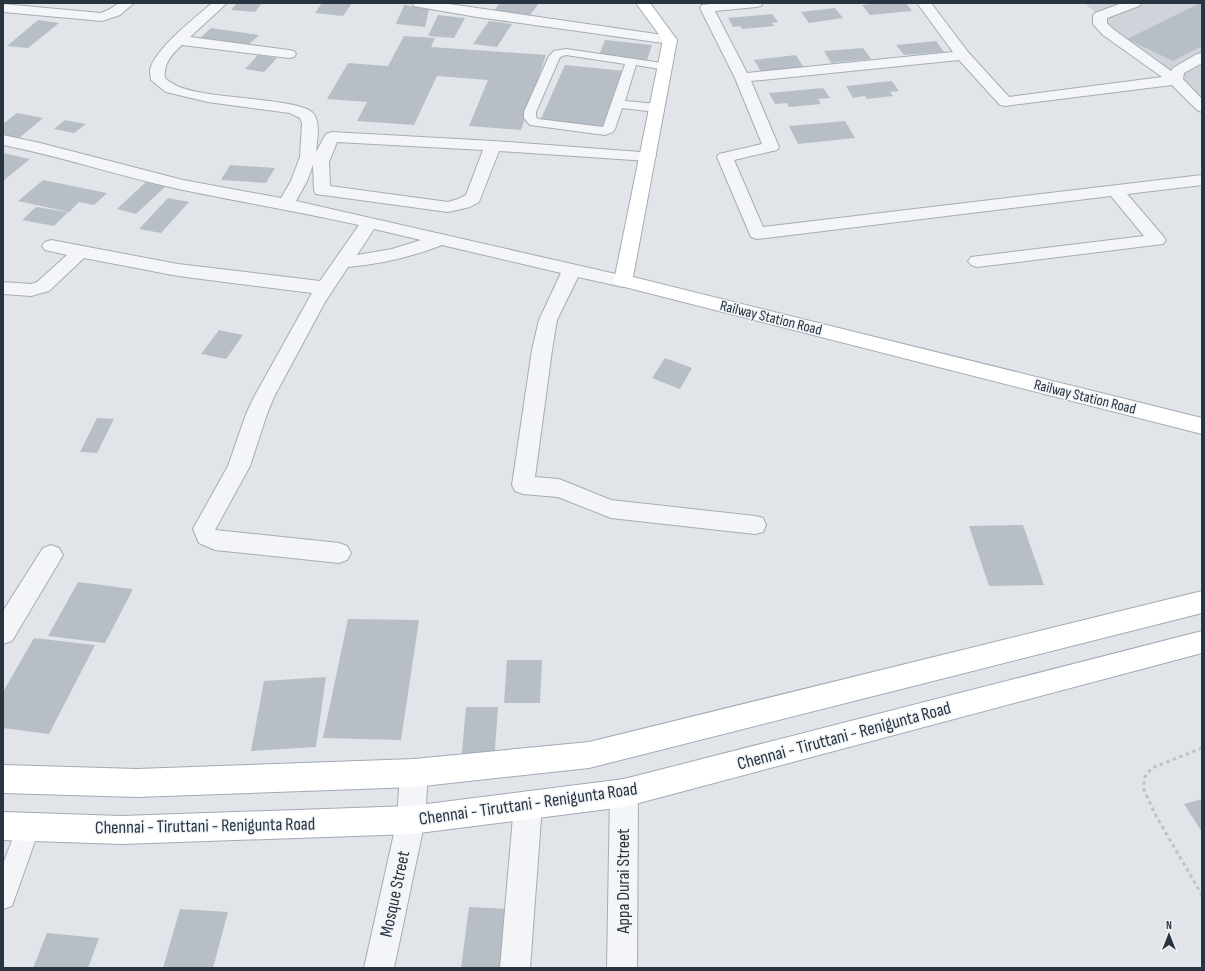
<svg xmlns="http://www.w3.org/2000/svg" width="1205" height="971" font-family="'Sofia Sans Condensed',sans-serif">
  <rect width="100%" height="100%" fill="#e1e5e9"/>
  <path fill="#cfd4db" d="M1084,3H1202V105L1100,16Z"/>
  <path fill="#b8bec6" d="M237,3H262L255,12L231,10Z
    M322,3H352L343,16L315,13Z
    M500,3H539L528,18L492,13Z
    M882,3H906L912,11L870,15L862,5Z
    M1200,3L1202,4V46L1173,61L1127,39Z
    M404,5L429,9L425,27L396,24Z
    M835,8L843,18L809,23L801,12Z
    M772,14L778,22L772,23L774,26L742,29L740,26L733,27L728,18Z
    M438,15L465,18L454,38L428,36Z
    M38,20L59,23L28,48L7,46Z
    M489,21L512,24L497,47L473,44Z
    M211,28L259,35L245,48L197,41Z
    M404,36L435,38L431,47L546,55L521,130L469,126L488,80L437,76L414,125L357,121L367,102L327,99L348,63L388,66Z
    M605,40L652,45L647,60L599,55Z
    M936,41L944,52L904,55L896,45Z
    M863,48L871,59L831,63L824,51Z
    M258,55L277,58L264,72L245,69Z
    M796,55L804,68L761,72L754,60Z
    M565,65L625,71L605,129L540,121Z
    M892,81L899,91L890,92L893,96L867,99L865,96L853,98L846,86Z
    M823,88L830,98L818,99L821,104L789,107L787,103L775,104L769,93Z
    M17,113L43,118L18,139L3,136V124Z
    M65,120L86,124L74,133L54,129Z
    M845,121L855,138L798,144L789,126Z
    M3,153L30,159L3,181Z
    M230,165L275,168L266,183L221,180Z
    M43,180L107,193L94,205L79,202L69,212L18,201Z
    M148,180L167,185L136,214L117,209Z
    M168,198L189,202L161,233L139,229Z
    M36,207L68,212L54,226L22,220Z
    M219,330L243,335L226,359L201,354Z
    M665,358L692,368L680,389L652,378Z
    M97,418L114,419L97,453L80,452Z
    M1023,525L1044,585L989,586L969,526Z
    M78,582L133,589L105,643L48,636Z
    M348,619L419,620L401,740L323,738Z
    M34,638L95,645L49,734L3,728V692Z
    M507,660H542L540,703H504Z
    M326,677L316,747L251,751L264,681Z
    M466,707H498L494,763H461Z
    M1202,799V832L1184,804Z
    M469,907L509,909L503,968H461Z
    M180,909L228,912L213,968H163Z
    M47,933L99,938L88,968H33Z"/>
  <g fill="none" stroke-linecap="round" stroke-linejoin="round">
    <g stroke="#a6acb3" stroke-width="2">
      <path id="lane" d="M566,49L669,64L671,66L669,68L665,70L636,65L625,101L657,104L661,105L663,108L661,111L657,112L622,108L615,129L613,132L605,135L530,125L524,118V112L549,56L554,51ZM566,55L625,64L603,127L538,119L536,117V112L560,57Z
        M28,815L36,819L40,827L12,906L3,909V864L20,819Z"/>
    </g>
    <g stroke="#a6acb3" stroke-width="2">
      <path id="street" d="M119,3H134L120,15L102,21L3,12V4L101,13L110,9Z
        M212,3H227L190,37L289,50L294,51L296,54L294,57L289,58L182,45C172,54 163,64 165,78C168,81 172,83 175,85C203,100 298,97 313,113C321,123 317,140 316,152L326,134L332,132L493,141L654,153L656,156L654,159L648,161L499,151L479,202L470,207L448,212L316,194L314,190L313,165L307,181L296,201L629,277L632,281L629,285L623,287L578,277L557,320L552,350L535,477L559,479L611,500L755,516L763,518L766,525L763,532L755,534L611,518L558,497L523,494L515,491L512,485L532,350L539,320L561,273L442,245C412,257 380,264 348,267L325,302L274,397L267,414L250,466L215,530L339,543L347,546L351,553L347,560L339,563L215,550L199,543L193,529L228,466L246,414L254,397L312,293L178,276L84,258L49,291L31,296L3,294V282L31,284L37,282L67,255L45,250L42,246L45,242L51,240L178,264L320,281L359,225C300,212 241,202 183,190C122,177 64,157 3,145V135L40,143L183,180L281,198L291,181L300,157L302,123L300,118L290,113L208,102L166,92L151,80C151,77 150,74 150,71C152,51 197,16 212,3ZM337,142L483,150L466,195L458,199L448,202L330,186L329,162ZM374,229L421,240L392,249L357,255Z
        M412,3H442L670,36L675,37L677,40L675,43L670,44L477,17L419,7L414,6Z
        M717,3H763L761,6L756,7L715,11L747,73L953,52L917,3H931L968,52L1009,97L1162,77L1103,35L1093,24V16L1095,13L1122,3H1141L1139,6L1107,18V23L1113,29L1171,71L1173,68L1197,54L1202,53V63L1184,73L1183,79L1202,99V112L1197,110L1172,85L1005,106L1000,105L959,60L751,81L779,147L777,150L734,160L763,227L1202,175V185L1127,194L1163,236L1166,240L1163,244L977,267L971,265L968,261L971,257L1144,236L1111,196L757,239L751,237L717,157L719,154L762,144L735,78L700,8L702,5Z
        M51,545L59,548L63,555L59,562L12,641L3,644V611L43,548Z
        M414,759L424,763L428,773L425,820L394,968H364L397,820L400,773L404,763Z
        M624,779L634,783L638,793L637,968H607L610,793L614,783Z
        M528,791L538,795L542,805L530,968H500L514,805L518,795Z"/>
    </g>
    <g stroke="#a6acb3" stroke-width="2">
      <path id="secondary" d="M636,3H650L677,40L633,277L1202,418V434L617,285L614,281L663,40Z"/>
    </g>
    <g stroke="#a0aab5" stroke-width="2">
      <path id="primary" d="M1202,591V613L589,768L414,787L137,797L3,793V765L137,769L414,759L589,742Z
        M1202,631V653L624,807L411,834L122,844L3,840V812L122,816L411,806L624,779Z"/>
    </g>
    <path stroke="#bfc3c8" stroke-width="3" stroke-dasharray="3.5 3.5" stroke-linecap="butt" d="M1202,748L1152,768L1144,778V790L1156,816L1202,895"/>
    <use href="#lane" fill="#f4f5f8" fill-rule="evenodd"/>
    <use href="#street" fill="#f4f5f8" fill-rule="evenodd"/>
    <use href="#secondary" fill="#fff" fill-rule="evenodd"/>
    <use href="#primary" fill="#fff" fill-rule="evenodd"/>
  </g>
  <g text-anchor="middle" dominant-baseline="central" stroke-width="3" stroke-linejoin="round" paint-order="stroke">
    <g font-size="15" fill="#293441" stroke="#f0f4f7">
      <text transform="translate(771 318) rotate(14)">Railway Station Road</text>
      <text transform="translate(1085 397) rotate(14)">Railway Station Road</text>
    </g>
    <g font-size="18" fill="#293441" stroke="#f0f4f7">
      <text transform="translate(844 736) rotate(-15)">Chennai - Tiruttani - Renigunta Road</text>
      <text transform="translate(528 804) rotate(-8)">Chennai - Tiruttani - Renigunta Road</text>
      <text transform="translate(205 826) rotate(-1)">Chennai - Tiruttani - Renigunta Road</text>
      <text transform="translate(623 881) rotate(-90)">Appa Durai Street</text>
      <text transform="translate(395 894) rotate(-78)">Mosque Street</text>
    </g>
  </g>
  <rect width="1205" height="971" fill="none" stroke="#293441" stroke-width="8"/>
  <g transform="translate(1169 935)" stroke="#f0f4f7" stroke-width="3" paint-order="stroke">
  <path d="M0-3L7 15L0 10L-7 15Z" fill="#293441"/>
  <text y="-6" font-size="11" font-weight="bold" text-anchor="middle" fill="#293441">N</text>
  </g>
</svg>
